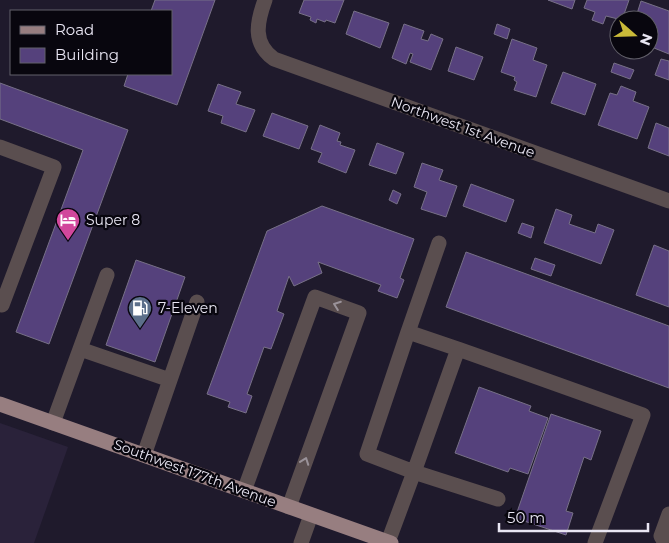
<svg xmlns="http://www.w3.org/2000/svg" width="669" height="543" font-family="Montserrat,sans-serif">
  <rect width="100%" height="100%" fill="#1f1a2c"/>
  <path fill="#2a223a" d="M0,423L68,447L34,543H0Z"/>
  <path fill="#55417c" stroke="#777087" d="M155,0H215L177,105L124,86L128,74H171V11H151Z
    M304,0H344L335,23L326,20L325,22L317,19L316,23L310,20L311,17L299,13Z
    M548,0H575L572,9Z
    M587,0H629L622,20L606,16L603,24L592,20L595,12L584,8Z
    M641,1L669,11V54L649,46L651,32H649V20H635Z
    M354,11L389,23L380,48L346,34Z
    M404,24L424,31L421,39L428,41L431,34L443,39L431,70L410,62L413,54L410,53L406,64L392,58Z
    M497,24L510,29L507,39L494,34Z
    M512,39L537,48L533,60L547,65L536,97L514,90L517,82L514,80L515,77L501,72Z
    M456,47L483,57L474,80L448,71Z
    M661,59L669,61V80L655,75Z
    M614,63L634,70L630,79L611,72Z
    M563,72L596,84L585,115L551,103Z
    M0,83L128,130L49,344L16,332L83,150L0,119Z
    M218,84L241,92L236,104L255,110L246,132L221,123L223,116L208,111Z
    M621,86L636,92L633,101L649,107L637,139L598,125L610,93L617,95Z
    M272,113L308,126L299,149L263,136Z
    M656,123L669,128V156L648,148Z
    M320,125L340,133L337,141L341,142L340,145L355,150L346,173L318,162L322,153L311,149Z
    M377,143L404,153L396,174L369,165Z
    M422,163L443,170L439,180L457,186L446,217L421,209L427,192L414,187Z
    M471,184L514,200L506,222L463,206Z
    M393,190L401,194L397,204L389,200Z
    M322,206L414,239L400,278L404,280L397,298L378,291L381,285L318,262L322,273L294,286L289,276L277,311L284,314L271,349L264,347L247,394L252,396L246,413L228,407L230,402L207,394L267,231Z
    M556,209L572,215L569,224L595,233L598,224L614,230L601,264L544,243Z
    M522,223L534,227L531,238L518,233Z
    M654,245L669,251V307L636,295Z
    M466,252L669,326V388L446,307Z
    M535,258L555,265L551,276L531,269Z
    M136,260L185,277L155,362L106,345Z
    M479,387L531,406L529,411L548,418L528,474L510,468L508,472L455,453Z
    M551,414L601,431L591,460L584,457L566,511L573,513L566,535L515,518Z"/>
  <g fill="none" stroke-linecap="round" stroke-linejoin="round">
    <path stroke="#5a4e4f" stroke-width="15" d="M265,0C257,22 252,43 274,59L669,201
      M0,147L54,167L2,305L0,304
      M408,332L439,243
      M80,349L107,275
      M458,349L408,332L367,454L414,472L458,349L643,415L595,543
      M53,423L80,349L170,380
      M144,455L197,302
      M244,491L315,297L359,313L289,507
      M388,542L414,472L498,499
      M301,543L311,515
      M665,543L661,536L669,514"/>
    <path stroke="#977e80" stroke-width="15" d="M0,404L391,543"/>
  </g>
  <defs><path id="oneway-chevron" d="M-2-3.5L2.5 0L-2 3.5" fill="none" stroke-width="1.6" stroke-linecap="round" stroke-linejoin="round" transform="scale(1.25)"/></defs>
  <g stroke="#9a9299">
    <use href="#oneway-chevron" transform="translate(337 305) rotate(-160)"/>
    <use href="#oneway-chevron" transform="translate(305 461) rotate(-70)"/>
  </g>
  <defs>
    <g id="hotel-pin" transform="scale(1.25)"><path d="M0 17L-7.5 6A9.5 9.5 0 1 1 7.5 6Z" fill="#d1479c" stroke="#08060e"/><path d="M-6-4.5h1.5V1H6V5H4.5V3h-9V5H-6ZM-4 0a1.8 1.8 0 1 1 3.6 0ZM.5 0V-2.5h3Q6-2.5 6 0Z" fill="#fff"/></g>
    <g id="fuel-pin" transform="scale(1.25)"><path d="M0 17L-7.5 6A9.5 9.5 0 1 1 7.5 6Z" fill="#5c6f8a" stroke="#08060e"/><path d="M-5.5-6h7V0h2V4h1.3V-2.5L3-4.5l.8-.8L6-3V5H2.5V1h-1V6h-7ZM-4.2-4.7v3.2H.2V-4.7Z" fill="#fff"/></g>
  </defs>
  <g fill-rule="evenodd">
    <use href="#hotel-pin" x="68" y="220"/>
    <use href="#fuel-pin" x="140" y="308"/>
  </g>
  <g text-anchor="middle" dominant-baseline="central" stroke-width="4.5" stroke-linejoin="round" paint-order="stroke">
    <g font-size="14" fill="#e9e6f3" stroke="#08060e">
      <text transform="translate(463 127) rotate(20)">Northwest 1st Avenue</text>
      <text transform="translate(195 473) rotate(20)">Southwest 177th Avenue</text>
    </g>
    <g font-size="14" fill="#e9e6f3" stroke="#08060e" text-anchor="start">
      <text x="86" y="220">Super 8</text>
      <text x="158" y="308">7-Eleven</text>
    </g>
  </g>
  <rect x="10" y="10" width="162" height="65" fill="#08060e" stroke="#62606a"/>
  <rect x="20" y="26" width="25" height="8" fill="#977e80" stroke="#62606a"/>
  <text x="55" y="35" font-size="15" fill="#e9e6f3">Road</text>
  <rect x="20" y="48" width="25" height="15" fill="#55417c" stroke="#62606a"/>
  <text x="55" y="60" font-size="15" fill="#e9e6f3">Building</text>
  <g transform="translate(634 35) rotate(110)"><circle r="24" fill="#08060e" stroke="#62606a"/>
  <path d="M0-4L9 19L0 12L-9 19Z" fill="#caba39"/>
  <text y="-8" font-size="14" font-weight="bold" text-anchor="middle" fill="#e9e6f3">N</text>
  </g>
  <path d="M499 523v8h149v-8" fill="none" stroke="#e9e6f3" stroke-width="2.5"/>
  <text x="507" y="523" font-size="15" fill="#e9e6f3" stroke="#08060e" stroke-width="4" paint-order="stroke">50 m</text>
</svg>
